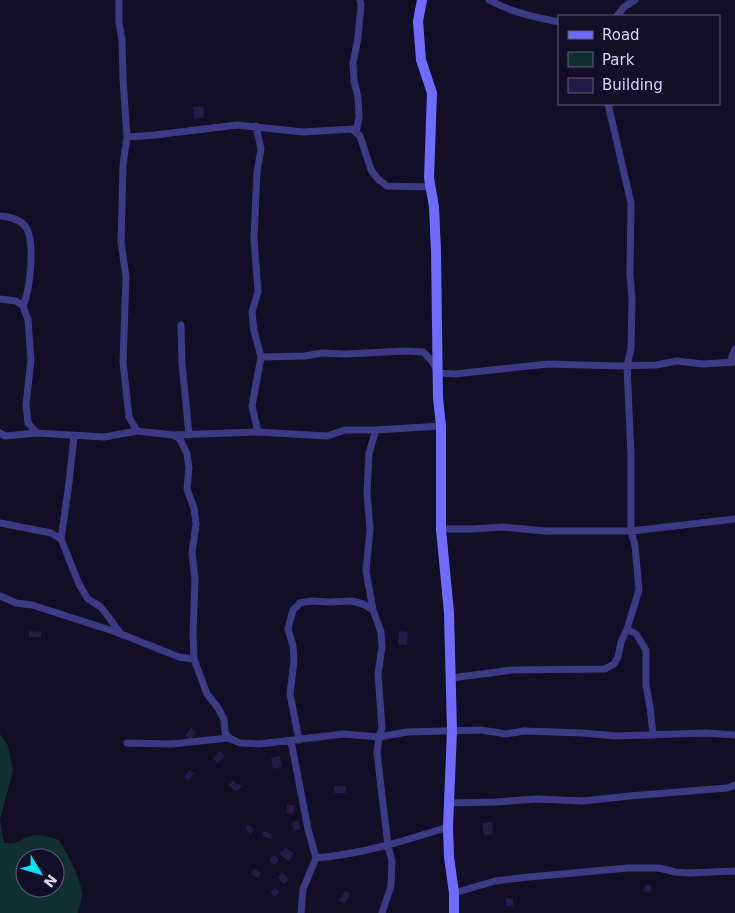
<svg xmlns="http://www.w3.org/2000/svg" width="735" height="913" font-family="'DejaVu Sans',sans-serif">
  <rect width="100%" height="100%" fill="#130f26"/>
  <path fill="#12302f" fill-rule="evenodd" d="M0,734L8,746L13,771L0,819L4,843C20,844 19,839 31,836C41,834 49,837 59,840C67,854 81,878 82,894C82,900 79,907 78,913H0ZM25,858H55V888H25Z"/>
  <path fill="#241b47" d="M203,106L204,118L194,119L193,107Z
    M29,631L41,632V637H29Z
    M399,631L408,632L407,645L398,644Z
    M191,728L196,732L191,740L185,735Z
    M221,751L225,756L217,763L213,758Z
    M280,756L282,767L273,769L271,758Z
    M189,770L194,773L189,780L184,777Z
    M233,781L237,785L239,784L242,786L236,792L229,785Z
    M334,786H346V793H334Z
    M287,804L295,806L293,814L286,813Z
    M298,820L301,829L294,831L292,822Z
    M492,822L493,834L484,835L482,823Z
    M248,824L254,829L251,834L245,829Z
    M263,831L272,834L271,839L262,836Z
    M285,847L294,853L289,861L279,854Z
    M270 860a4 4 0 1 1 8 0a4 4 0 1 1-8 0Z
    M254,869L261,873L258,878L251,874Z
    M283,872L289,880L283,884L278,877Z
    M647,884L652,887L649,893L643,890Z
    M275,888L280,892L275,897L270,893Z
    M345,891L351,894L345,904L339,900Z
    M506,898L513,899V906H506Z"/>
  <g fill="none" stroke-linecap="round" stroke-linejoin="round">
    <path stroke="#3d3a85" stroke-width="7" d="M119,0V22L122,41L123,79L127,137L123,165L121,242L126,277L123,362L129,417L137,431
      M489,0C511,12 534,17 559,22
      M617,16L624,7L635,0
      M256,126L261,149L257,172L254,238L258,292L252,312L254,331L261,357L252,406L258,432
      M356,133L359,117L358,97L354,81L353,63L358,38L361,5L360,0
      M127,137L155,135L237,125L303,132L352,129L360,136L371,170L378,179L387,186L430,187
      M0,216C10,217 21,219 27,229C35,245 30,290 23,306
      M0,299L16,301L23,306L28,320L31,360L26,405L28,423L37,433
      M181,325L182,363L189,435
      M261,357L305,356L322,353L345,354L406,351L423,352L431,360L439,373L455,374L548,364L618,366L656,365L677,361L703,364L735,362
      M730,362L735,349
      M376,430L369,453L367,493L370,529L366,571L373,610L381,632L382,647L378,674L382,728L379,737L377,753L388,846L392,861L391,886L382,913
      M0,433L5,436L37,433L104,437L137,431L173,435L258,432L327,436L345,430H376L441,426
      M174,435L180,439L187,454L189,468L187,489L194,508L196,524L192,553L195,579L193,635L194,659L207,694L218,708L224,719L225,733L229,738
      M0,523L51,533L61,539L79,584L88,599L101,607L122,635
      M441,529H472L503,527L545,531H631L735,519
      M61,539L69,483L74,436
      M0,596L16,603L32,605L116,632L179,657L194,659
      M627,629L636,634L646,650V685L650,707L653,735
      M451,678L513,670L605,669L614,664L618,657L621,642L627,629L639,590L635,546L631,531V455L627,366L631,349L632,299L630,275L631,203L608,104
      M299,740L290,694L294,661L293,646L288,629L293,610L300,603L311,601L329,602L352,601L363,604L373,610
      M291,741L308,829L316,858L303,889L301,913
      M127,743L171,744L229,738L240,743L259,744L344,734L379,737L407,732L481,730L506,734L524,731L582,733L616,736L706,733L735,735
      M449,803L495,802L537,799L583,801L629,796L727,788L735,785
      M316,858C362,854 404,841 448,827
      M454,893L495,881L529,877L628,868H659L675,872L689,873L735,871"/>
    <path stroke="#6f6bff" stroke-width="10" d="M422,0L418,21L421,60L432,93L429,178L434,207L436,251L438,398L441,426V529L449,613L452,731L448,827L449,857L454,893V913"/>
  </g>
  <rect x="558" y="15" width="162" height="90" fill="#130f26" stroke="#625e7d"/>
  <rect x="568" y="31" width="25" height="8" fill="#6f6bff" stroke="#625e7d"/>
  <text x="602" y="40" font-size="15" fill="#d9d4ff">Road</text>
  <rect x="568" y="52" width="25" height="15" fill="#12302f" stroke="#625e7d"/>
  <text x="602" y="65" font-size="15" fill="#d9d4ff">Park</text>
  <rect x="568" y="78" width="25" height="15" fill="#241b47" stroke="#625e7d"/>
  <text x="602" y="90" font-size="15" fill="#d9d4ff">Building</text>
  <g transform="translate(40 873) rotate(128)"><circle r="24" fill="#130f26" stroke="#625e7d"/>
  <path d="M0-4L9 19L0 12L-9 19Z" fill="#00e5ff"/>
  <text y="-8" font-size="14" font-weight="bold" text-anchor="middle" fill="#d9d4ff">N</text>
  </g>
</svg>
